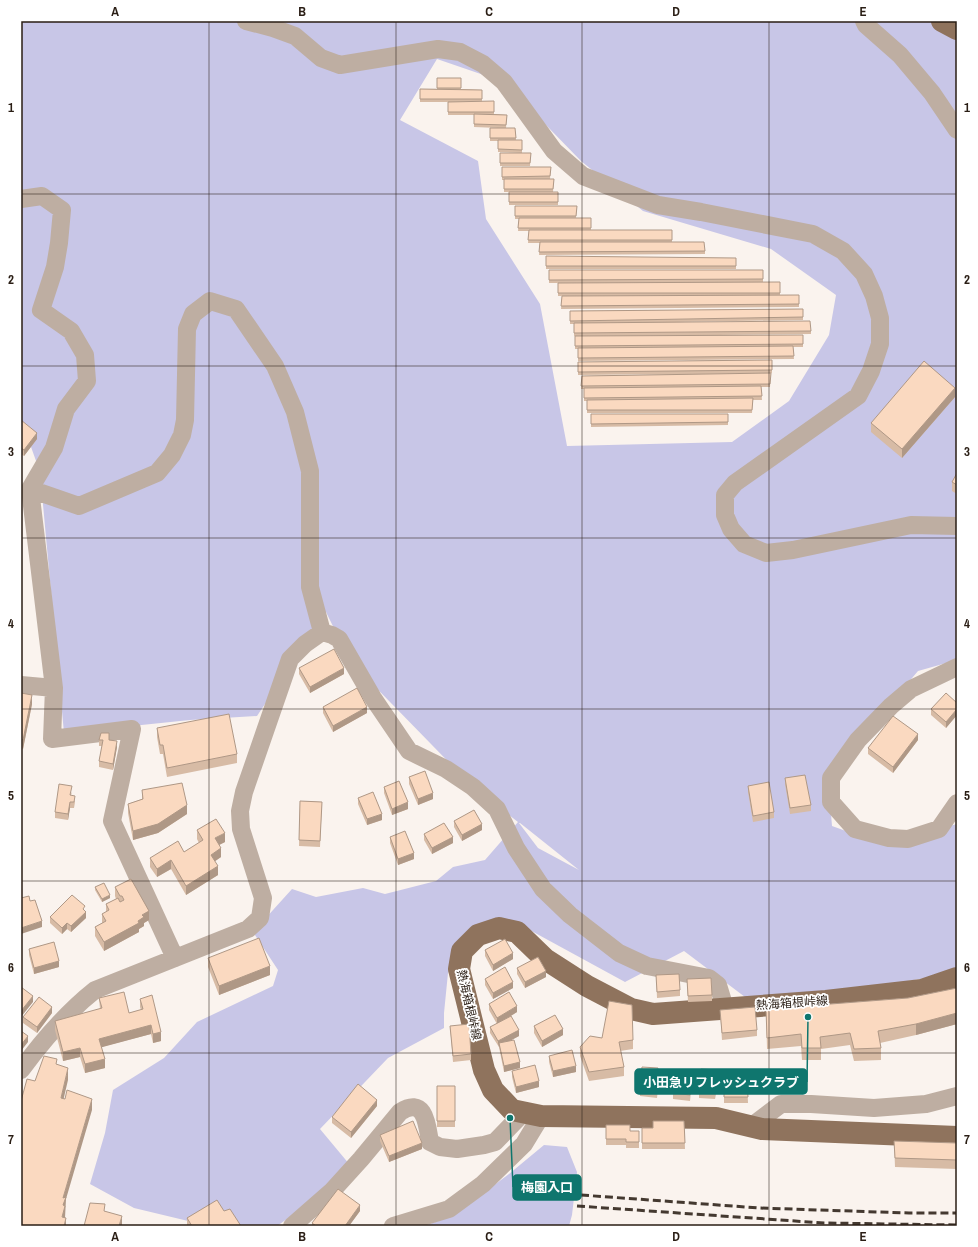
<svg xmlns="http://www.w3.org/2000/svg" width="978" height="1247" font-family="'Archivo Narrow','Noto Sans JP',sans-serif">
  <rect width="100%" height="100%" fill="#faf3ee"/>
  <path fill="#c8c6e7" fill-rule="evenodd" d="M21,21H957V660L918,671L828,777L832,826L882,844L957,824V969L949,974L873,987L745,997L684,951L625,982L526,928L473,940L448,973L444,1013V1028L388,1058L320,1129L355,1171L277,1226H209L134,1208L90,1184L105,1133L113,1090L164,1058L197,1022L273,986L278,970L253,932L292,889L316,897L363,888L385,894L436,881L453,867L485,860L518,822L472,786L350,661L326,612L257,716L190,720L64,733L40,472L21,419ZM437,59L504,82L581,161L643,211L771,249L836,295L829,335L789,401L732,442L567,446L540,304L486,219L478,161L400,120ZM519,823H520L579,870L538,848Z
    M544,1145L567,1147L577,1172L572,1215L569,1226H424L454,1215L509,1174Z"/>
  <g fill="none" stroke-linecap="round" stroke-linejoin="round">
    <path stroke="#beaea2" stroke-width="18" d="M246,21L273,28L295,36L321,58L340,65L438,49L460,52L483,64L504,82L554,151L583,176L658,205L701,212L813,234L843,251L864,274L874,296L880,318V344L871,371L858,396L735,483L725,495V515L731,529L744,544L766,553L793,550L911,525L957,526
      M864,21L866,25L900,55L932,93L957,130
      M21,199L42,196L62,210L59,243L55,267L41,310L71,331L85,355L87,381L66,409L54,448L30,489L54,688L52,739L132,729L112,821L175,958
      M30,489L79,506L157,473L172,455L182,435L185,420L187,329L193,314L210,301L236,309L275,366L295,412L310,471V587L322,632
      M957,667L911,689L891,706L858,740L831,778V802L855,829L889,838L908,839L939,829L957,803
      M21,685L54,688
      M21,1070C43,1040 66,1013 95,990L248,929L260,918L263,898L241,829L240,811L244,792L290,659L305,644L322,632L332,635L339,639L373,698L409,751L446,769L473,787L497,809L516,848L543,889L570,915L619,953L647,966L709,978L718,985L725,1008
      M752,1126L781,1104H811L874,1108L926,1104L957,1096
      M292,1226L332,1191L361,1159L400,1112C425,1096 427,1124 430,1142L440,1147L457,1149L484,1145L495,1142L524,1112
      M393,1226L449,1209L483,1184L524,1144L541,1116"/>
    <path stroke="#8f735d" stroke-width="22" d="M942,21L957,29
      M957,978L922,990L826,1001L653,1014L631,1009L587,986L545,959L517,932L499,928L478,935L462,951L459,969L484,1070L493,1090L512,1110L541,1116L716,1118L762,1129L957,1137"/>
    <path stroke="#443930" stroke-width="3" stroke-dasharray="8 4" stroke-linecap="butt" d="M581,1195L759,1208L909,1213H957
      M577,1206L824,1223L957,1225"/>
  </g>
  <path fill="#d7bba5" d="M437,78H461V89L482,90V102L494,101V114L507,115L506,128H515L516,140H522V153H531L530,166H500V153H521L498,152V141H490V128H498L474,127V115H448V102H420V89H437Z
    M502,167H551L550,179H554L553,192H558V205H509V192H504V180H502Z
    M515,206H577L576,218H591V230H672V242L705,251V254L539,255L540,243H528L529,231H518L519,219H515Z
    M546,256L736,266V269H546Z
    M549,270H763V282L574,283L780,282V295H799V307L561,309L562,296H608H558V283H549Z
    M803,309V320L677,322L811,331V334L628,336L803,335V347H793L794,359L578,361V349H575V336H574V324H570V311Z
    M772,360V373H771L770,387H761L762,400H753L752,413H587V401H584V389H581L582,376L680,374L578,375V362Z
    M955,397L902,458L871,432V423Z
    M591,414H728V425L591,427Z
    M21,420L37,439L24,456L21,454Z
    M957,473V494L952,491V482Z
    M299,668L344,674L310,693L299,674Z
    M21,693L32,704L23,749L21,748Z
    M957,703V715L946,728L931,715V709Z
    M323,707L367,713L333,732L323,713Z
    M157,728L237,754V763L167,777L163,754H160L157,737Z
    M99,740H109L117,747L113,770L99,767V761L102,746H99Z
    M918,740L893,773L868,754V748Z
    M409,777L433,799L418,805L409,784Z
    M785,778L811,805V811L790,814L785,784Z
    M748,786L774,812V818L753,822L748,792Z
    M384,787L408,809L392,815L384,793Z
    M142,790L187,814L158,833L133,840L128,813V804L142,799Z
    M72,792L71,795L75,802L74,808H70L68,820L55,818V812Z
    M358,798L382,820L367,825L358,804Z
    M300,801L322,802L320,847L299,846Z
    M454,821L482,830L462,841L454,827Z
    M197,830L225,842L219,845L221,857L215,861L218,875L186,895L171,869L157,877L150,867V858L184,852L199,843L197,839Z
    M424,834L453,843L432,854L424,840Z
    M390,837L414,859L398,865L390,843Z
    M95,887L110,898L102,902L95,890Z
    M115,887L149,920L144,923V926L139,929V932L104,951L95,936V927L102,923V914L106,912V904L116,899L115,896Z
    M85,911L86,918L71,932L67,929L62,934L50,923V917Z
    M29,949L59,967L34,974L29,955Z
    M485,950L513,959L493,971L485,956Z
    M208,958L270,975L219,995L208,967Z
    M517,968L546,977L525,988L517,974Z
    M656,975L680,990V996L657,998Z
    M485,979L513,988L493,999L485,985Z
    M687,979L712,995V1001L688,1002Z
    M957,988V1024L916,1035L880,1043L881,1048V1060L854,1061L850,1045L821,1049V1060H802L801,1046L767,1049L766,1009L908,998Z
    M99,998L129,1013L141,1010L140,1007V999L161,1041L153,1043L151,1034L101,1047L105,1068L85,1073L80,1057L63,1061L55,1030V1021L100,1009Z
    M489,1004L517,1012L511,1016L519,1036L511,1040L520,1068L504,1072L499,1047L490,1033V1027L497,1024L489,1010Z
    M720,1010L757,1030V1036L722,1040Z
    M52,1013L37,1033L23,1023V1017Z
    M450,1026L471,1054V1060L453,1062Z
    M534,1026L563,1035L542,1047L534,1033Z
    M602,1038L633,1040V1049L620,1051L624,1067V1076L589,1081L580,1056V1047Z
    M549,1056L576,1072L553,1077L549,1062Z
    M512,1071L539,1087L516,1093L512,1077Z
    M658,1074L657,1098L640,1096V1090Z
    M717,1076L715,1099L699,1098V1092Z
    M691,1077L690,1101L673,1099V1093Z
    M747,1080L748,1103H724V1081Z
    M437,1086H455V1127H437Z
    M377,1106L351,1138L332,1123V1117Z
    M684,1121L685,1149H642V1128H653Z
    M606,1125L630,1131H639V1148H626V1145H606Z
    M380,1135L422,1149L389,1162L380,1141Z
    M894,1141L957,1143V1169L895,1167Z
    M224,1211L241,1226H187V1218Z
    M360,1211L349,1226H312V1223Z"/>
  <path fill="#af9886" d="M955,388V397L902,458V449Z
    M37,433V439L24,456V450Z
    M22,461V467L21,468V462Z
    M344,668V674L310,693V687Z
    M32,695V704L23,749V740Z
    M367,707V713L333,732V726Z
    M957,709V715L946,728V722Z
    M918,734V740L893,773V767Z
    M117,741V747L113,770V764Z
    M433,793V799L418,805V799Z
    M70,802V808L68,820V814Z
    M408,802V809L392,815V809Z
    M187,805V814L158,833L133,840V831Z
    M382,814V820L367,825V819Z
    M482,824V830L462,841V835Z
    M225,833V842L215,847V838Z
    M453,837V843L432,854V848Z
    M221,848V857L211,864V855Z
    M414,853V859L398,865V859Z
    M171,860V869L157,877V869Z
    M218,866V875L186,895V886Z
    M110,895V898L102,902V899Z
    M149,911V920L144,923V926L139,929V932L104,951V942L138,921L142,915Z
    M86,912V918L71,932V926Z
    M42,921V927L21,934V928Z
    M67,923V929L62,934V928Z
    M513,953V959L493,971V965Z
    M59,961V967L34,974V968Z
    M270,966V975L219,995V986Z
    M546,971V977L525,988V982Z
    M513,982V988L493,999V993Z
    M33,996V1002L21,1017V1011Z
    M517,1006V1012L497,1024V1018Z
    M52,1007V1013L37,1033V1027Z
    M957,1013V1024L916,1035V1024Z
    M151,1025V1034L99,1048V1039Z
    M563,1029V1035L542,1047V1041Z
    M519,1030V1036L499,1047V1043L498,1047V1041Z
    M161,1032V1041L153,1043V1034Z
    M28,1036V1042L21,1051V1045Z
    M80,1048V1057L63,1061V1052Z
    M105,1059V1068L85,1073V1064Z
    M520,1062V1068L504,1072V1066Z
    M576,1066V1072L553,1077V1071Z
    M68,1068V1080L61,1110V1098Z
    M658,1068V1074L657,1098V1092Z
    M717,1070V1076L715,1099V1093Z
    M691,1071V1077L690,1101V1095Z
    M539,1081V1087L516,1093V1087Z
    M92,1099V1110L66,1199L65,1218L62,1226L63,1198Z
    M377,1100V1106L351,1138V1132Z
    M422,1143V1149L389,1162V1156Z
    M360,1205V1211L349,1226H345Z
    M122,1216V1226H119Z
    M66,1218V1226H64Z"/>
  <path fill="#fad9c0" stroke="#af9886" d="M437,78H461V88H437Z
    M420,89L482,90V99H420Z
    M494,101V112H448V102Z
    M474,114L507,115L506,125L474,124Z
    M490,128H515L516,138H490Z
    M498,140H522V150L498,149Z
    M500,153H531L530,163H500Z
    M502,167H551L550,176L502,177Z
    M504,179H554L553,189H504Z
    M509,192H558V202H509Z
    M515,206H577L576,216H515Z
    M519,218H591V228H518Z
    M529,230H672V240H528Z
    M540,242H704L705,251L539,252Z
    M546,256L736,258V266H546Z
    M549,270H763V279L549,280Z
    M780,282V293H558V283Z
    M799,295V304L561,306L562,296Z
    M803,309V317L570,321V311Z
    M810,321L811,331L574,333V323Z
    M803,335V344L575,346V336Z
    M793,346L794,356L578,358V348Z
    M772,360V370L578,372V362Z
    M924,361L955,388L902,449L871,423Z
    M771,373L770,384L581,386L582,376Z
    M761,386L762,396L584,398V388Z
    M753,398L752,410H587V400Z
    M591,414H728V422L591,424Z
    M21,420L37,433L24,450L21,448Z
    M957,473V485L952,482Z
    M334,649L344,668L310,687L299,668Z
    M357,688L367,707L333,726L323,707Z
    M21,693L32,695L23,740L21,739Z
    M946,693L957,703V709L946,722L931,709Z
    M229,714L237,754L167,768L163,745H160L157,728Z
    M893,716L918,734L893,767L868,748Z
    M101,733H109V740L117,741L113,764L99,761L103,740H99Z
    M425,771L433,793L418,799L409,777Z
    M805,775L811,805L790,808L785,778Z
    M399,781L408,802L392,809L384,787Z
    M769,782L774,812L753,816L748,786Z
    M182,783L187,805L158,824L133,831L128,804L143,799L142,790Z
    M59,784L72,786L70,795L75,796L74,802H70L68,814L55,812Z
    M373,792L382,814L367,819L358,798Z
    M300,801L322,802L320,841L299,840Z
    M474,810L482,824L462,835L454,821Z
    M216,819L225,833L215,838L221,848L211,855L218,866L186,886L171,860L157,869L150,858L178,841L184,852L203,840L197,830Z
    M444,823L453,837L432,848L424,834Z
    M405,831L414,853L398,859L390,837Z
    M131,879L149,911L142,915L144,917L138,921L139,923L104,942L95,927L106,921L102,914L109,910L106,904L118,898L120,902L124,900L122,896H120L115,887Z
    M104,883L110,895L102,899L95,887Z
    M72,895L85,906L83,909L86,912L71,926L67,923L62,928L50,917Z
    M29,896L30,901L35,900L42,921L21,928V898Z
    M259,938L270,966L219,986L208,958Z
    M505,939L513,953L493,965L485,950Z
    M54,942L59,961L34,968L29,949Z
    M538,957L546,971L525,982L517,968Z
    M505,967L513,982L493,993L485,979Z
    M679,974L680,990L657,992L656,975Z
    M711,978L712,995L688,996L687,979Z
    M21,987L33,996L21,1011Z
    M957,988V1013L916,1024L878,1031L881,1048L854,1049L850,1033L820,1037L821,1048H802L801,1034L767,1038L766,1009L908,998Z
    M124,992L129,1013L143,1009L140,999L152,995L161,1032L153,1034L151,1025L99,1039L105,1059L85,1064L80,1048L63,1052L55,1021L102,1008L99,998Z
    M509,992L517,1006L497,1018L489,1004Z
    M39,997L52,1007L37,1027L23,1017Z
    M609,1001L632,1005L633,1040L619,1042L624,1067L589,1072L580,1047L590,1036L602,1038Z
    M755,1007L757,1030L722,1033L720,1010Z
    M555,1015L563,1029L542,1041L534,1026Z
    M511,1016L519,1030L498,1041L490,1027Z
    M469,1024L471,1054L453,1056L450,1026Z
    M21,1031L28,1036L21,1045Z
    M514,1040L520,1062L504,1066L499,1043Z
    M572,1050L576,1066L553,1071L549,1056Z
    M44,1056L57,1059L56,1064L68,1068L61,1098L65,1099L67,1090L92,1099L63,1198L66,1197L63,1205L65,1206L62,1217L66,1218L64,1226H21V1101L27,1079L35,1081Z
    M535,1065L539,1081L516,1087L512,1071Z
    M642,1067L658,1068L657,1092L640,1090Z
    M701,1069L717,1070L715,1093L699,1092Z
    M675,1070L691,1071L690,1095L673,1093Z
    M747,1080L748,1097H724V1081Z
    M358,1084L377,1100L351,1132L332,1117Z
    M437,1086H455V1121H437Z
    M413,1121L422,1143L389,1156L380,1135Z
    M653,1121H684L685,1143H642V1128H653Z
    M606,1125H630V1131H639V1142H626V1139H606Z
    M894,1141L957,1143V1160L895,1158Z
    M338,1189L360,1205L345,1226H316L312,1223Z
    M217,1200L224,1211L230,1209L241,1226H192L187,1218Z
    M90,1203L105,1204L104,1211L122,1216L119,1226H84Z"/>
  <path fill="none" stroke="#2a1e15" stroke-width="1" stroke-opacity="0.55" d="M209,21V1226M396,21V1226M582,21V1226M769,21V1226M21,194H957M21,366H957M21,538H957M21,709H957M21,881H957M21,1053H957"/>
  <g text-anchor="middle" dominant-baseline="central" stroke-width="3.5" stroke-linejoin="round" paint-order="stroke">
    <g font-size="12" fill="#2a1e15" stroke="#fff">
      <text transform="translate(792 1003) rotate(-4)">熱海箱根峠線</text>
      <text transform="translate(469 1005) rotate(77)">熱海箱根峠線</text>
    </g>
  </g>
  <path fill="none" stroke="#0f766e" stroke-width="1.5" d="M808 1017L807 1082M510 1118L513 1187"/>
  <g fill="#0f766e" stroke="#fff" stroke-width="1.5">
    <circle cx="808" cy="1017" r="4"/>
    <circle cx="510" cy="1118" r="4"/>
  </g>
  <g fill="#0f766e" stroke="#0f766e" stroke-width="1.5">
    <rect x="635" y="1069" width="172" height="25" rx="4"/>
    <rect x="513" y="1175" width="68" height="25" rx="4"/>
  </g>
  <g font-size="13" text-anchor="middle" font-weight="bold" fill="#fff">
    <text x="721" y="1087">小田急リフレッシュクラブ</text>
    <text x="547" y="1192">梅園入口</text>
  </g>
  <rect width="978" height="1247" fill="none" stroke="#ffffff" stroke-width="44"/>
  <rect x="22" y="22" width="934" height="1203" fill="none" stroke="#2a1e15" stroke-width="1.5"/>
  <g font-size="13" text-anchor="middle" font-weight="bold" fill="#2a1e15">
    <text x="115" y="16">A</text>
    <text x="302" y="16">B</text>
    <text x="489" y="16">C</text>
    <text x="676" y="16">D</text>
    <text x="863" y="16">E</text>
    <text x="11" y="112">1</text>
    <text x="967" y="112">1</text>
    <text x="11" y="284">2</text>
    <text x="967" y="284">2</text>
    <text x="11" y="456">3</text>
    <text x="967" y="456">3</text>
    <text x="11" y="628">4</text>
    <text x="967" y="628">4</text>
    <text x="11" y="800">5</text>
    <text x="967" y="800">5</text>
    <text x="11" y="972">6</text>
    <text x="967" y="972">6</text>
    <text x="11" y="1144">7</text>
    <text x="967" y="1144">7</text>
    <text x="115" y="1241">A</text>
    <text x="302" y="1241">B</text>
    <text x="489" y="1241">C</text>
    <text x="676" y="1241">D</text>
    <text x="863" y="1241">E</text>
  </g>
</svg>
